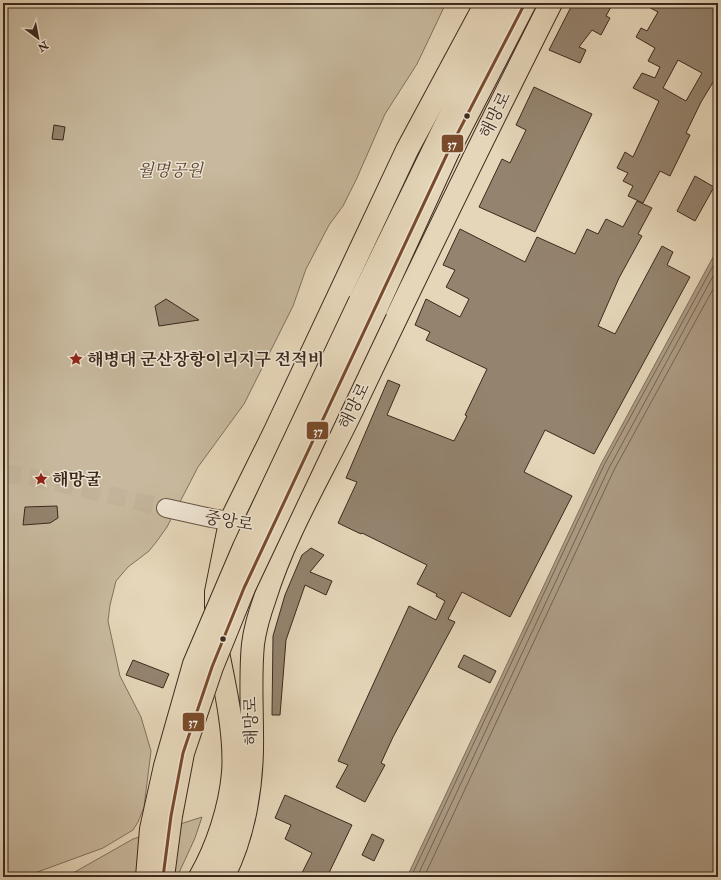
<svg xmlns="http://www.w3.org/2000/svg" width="721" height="880" font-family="'IM FELL Double Pica','Noto Serif KR',serif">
  <rect width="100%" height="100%" fill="#e5d6b9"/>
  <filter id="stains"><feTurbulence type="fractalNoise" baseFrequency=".005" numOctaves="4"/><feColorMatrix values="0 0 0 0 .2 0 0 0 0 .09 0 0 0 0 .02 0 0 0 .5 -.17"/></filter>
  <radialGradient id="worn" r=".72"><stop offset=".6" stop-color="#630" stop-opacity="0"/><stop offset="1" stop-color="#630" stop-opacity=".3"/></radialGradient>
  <path fill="#c8b99e" stroke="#82715e" d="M3,3H446L417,64L385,114L356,180L343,206L329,225L306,269L293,306L244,404L198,467L167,527L157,541L149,551L128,567L116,581L110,605L108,621L120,676L141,717L151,751L144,807L138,822L133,830L103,848L32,874L22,877H3Z
    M202,817L195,838L177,877H66L133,839Z"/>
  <path fill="#ac9b84" stroke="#806d5b" d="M718,248V877H407L601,464Z"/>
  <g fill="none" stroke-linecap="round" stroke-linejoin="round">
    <path stroke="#746250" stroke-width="1" d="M411,877L604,465L718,257
      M417,877L609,468L718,267
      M424,877L614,470L718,280"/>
  </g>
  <path fill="#94836e" stroke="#3d291d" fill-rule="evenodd" d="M573,3H613L606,16L610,18L601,35L592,30L579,47L586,50L580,63L549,50Z
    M641,3H718V81L715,79L701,102L686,133L690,135L670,176L660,171L643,203L628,196L633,186L623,181L628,173L617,168L625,152L633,157L659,101L633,88L642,73L655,78L660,67L648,61L655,48L636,37L641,28L647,31L658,12ZM678,60L702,73L686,101L663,88Z
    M534,87L592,114L535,232L479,207L502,159L510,163L526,130L516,125Z
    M54,125L65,127L63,140L52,139Z
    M695,176L714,187L695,221L677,211Z
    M637,201L652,208L638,234L642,236L619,278L598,326L615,334L662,246L673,252L667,265L690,277L594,454L545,430L524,472L572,496L510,617L462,592L448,619L455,622L393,737L381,763L385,765L365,802L336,787L348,765L338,761L409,606L436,620L445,601L436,596L437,594L417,584L427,565L362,533L361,534L338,523L357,482L346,478L388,380L400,385L387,415L454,441L467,416L465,415L487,369L426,340L430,332L415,325L426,299L460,317L469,299L446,287L455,270L443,265L460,229L525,262L537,237L575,254L587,229L598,234L606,219L623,227Z
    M166,299L199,320L159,326L155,306Z
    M57,506L58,518L50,523L23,525L25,507Z
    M311,548L324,555L310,572L332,581L326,595L305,585L286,640L280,715H272L273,636L285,595L302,555Z
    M464,655L496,671L490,683L458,667Z
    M133,660L169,674L163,688L126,675Z
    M285,795L352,825L327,877H300L312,853L285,839L291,825L275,818Z
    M372,834L384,840L374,861L362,855Z"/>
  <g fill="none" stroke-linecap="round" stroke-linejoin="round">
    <path stroke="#c3b39a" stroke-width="18" stroke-dasharray="18 9" stroke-linecap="butt" d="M3,473L41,479L166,508"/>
    <g stroke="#675444" stroke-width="20">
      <path id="tertiary" d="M166,508L211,518L267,527"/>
    </g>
    <g stroke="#3d291d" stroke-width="24">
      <path id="primary" d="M216,607V592L230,522L275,431L407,150L486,3
        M200,877C217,847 230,808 233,773C236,733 224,682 216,643
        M223,877C245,835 253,782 252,734C252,704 250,674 253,644C255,629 260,612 265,598C286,530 325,468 355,404C419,270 484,136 551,3"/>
    </g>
    <g stroke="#3d291d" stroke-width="24">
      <path id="trunk" d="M360,301L463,89L508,3
        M376,309L448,152L525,3"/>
    </g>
    <use href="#tertiary" stroke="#eee4d2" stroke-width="18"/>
    <use href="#primary" stroke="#e5d6b9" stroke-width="22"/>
    <use href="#trunk" stroke="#e5d6b9" stroke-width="22"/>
    <g stroke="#3d291d" stroke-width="24" stroke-linecap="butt">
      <path id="trunk-bridge" d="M147,877L151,829L165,766L194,664L244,547L360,301
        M163,877L171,816L183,753L212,667L244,588L376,309"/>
    </g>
    <use href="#trunk-bridge" stroke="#e5d6b9" stroke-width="22"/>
    <g stroke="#eee4d2" stroke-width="6">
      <path id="bus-1" d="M163,877L171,816L183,753L212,667L244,588L448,152L525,3"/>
    </g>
    <use href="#bus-1" stroke="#7a4b2a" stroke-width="3"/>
  </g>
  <defs>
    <g id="sight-bare" transform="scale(1.08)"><path d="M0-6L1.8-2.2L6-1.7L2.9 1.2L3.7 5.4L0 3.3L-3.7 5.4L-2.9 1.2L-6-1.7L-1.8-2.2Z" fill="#8f2418" stroke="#eee4d2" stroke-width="2.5" paint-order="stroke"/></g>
  </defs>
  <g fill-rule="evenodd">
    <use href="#sight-bare" x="76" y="359"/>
    <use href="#sight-bare" x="41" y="479"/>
  </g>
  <g fill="#3d291d" stroke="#eee4d2" stroke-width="1.5">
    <circle cx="467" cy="116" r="3.5"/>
    <circle cx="223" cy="639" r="3.5"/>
  </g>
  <g text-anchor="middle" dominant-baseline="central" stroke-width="3" stroke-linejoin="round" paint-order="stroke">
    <g font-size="17" fill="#3d291d" stroke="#eee4d2">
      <text transform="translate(495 115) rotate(-64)">해망로</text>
      <text transform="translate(354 406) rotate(-64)">해망로</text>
      <text transform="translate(229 521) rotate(10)">중앙로</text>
      <text transform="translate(251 721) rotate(-91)">해망로</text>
    </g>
    <g font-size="17" font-style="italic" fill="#594637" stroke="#eee4d2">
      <text x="170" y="170">월명공원</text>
    </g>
    <g font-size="17" font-weight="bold" fill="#3d291d" stroke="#eee4d2" text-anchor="start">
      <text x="87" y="359">해병대 군산장항이리지구 전적비</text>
      <text x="52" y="479">해망굴</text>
    </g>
  </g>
  <g stroke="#eee4d2" stroke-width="1.5">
    <rect x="441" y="134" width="23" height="19" rx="4" fill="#7a4b2a"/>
    <rect x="306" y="421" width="23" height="19" rx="4" fill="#7a4b2a"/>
    <rect x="182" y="712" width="23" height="20" rx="4" fill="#7a4b2a"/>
  </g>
  <g font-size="11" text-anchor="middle" font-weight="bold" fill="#fff">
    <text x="452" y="148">37</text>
    <text x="318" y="435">37</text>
    <text x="193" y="726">37</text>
  </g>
  <rect width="721" height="880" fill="none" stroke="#e5d6b9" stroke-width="16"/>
  <rect x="4" y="4" width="713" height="872" fill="none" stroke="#3d291d" stroke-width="2"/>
  <rect x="8" y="8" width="705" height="864" fill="none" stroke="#3d291d"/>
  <g transform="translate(38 38) rotate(148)" stroke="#eee4d2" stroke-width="3" paint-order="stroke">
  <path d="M0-3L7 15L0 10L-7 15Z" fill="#3d291d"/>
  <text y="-6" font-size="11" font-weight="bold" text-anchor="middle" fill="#3d291d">N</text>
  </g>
  <rect width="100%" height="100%" filter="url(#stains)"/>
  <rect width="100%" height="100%" fill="url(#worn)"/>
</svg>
